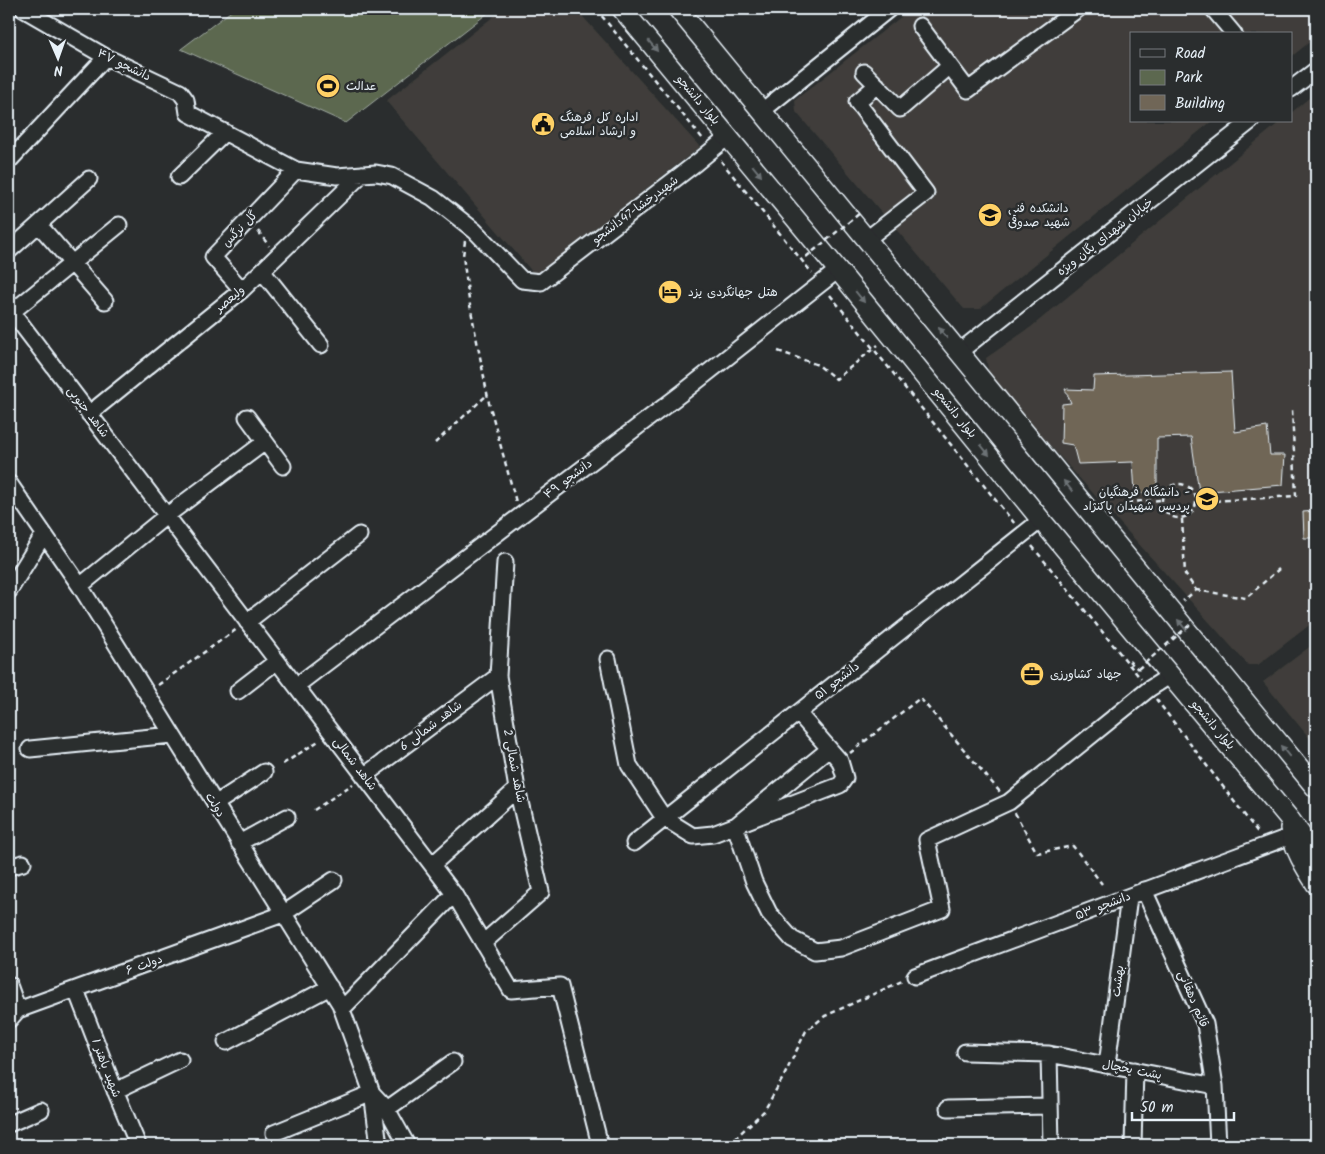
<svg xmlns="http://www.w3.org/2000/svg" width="1325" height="1154" font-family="Kalam,'Playpen Sans Arabic',sans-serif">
  <rect width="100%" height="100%" fill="#2a2d2e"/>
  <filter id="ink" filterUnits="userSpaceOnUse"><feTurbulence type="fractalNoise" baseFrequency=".02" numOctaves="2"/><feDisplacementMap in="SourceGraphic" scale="10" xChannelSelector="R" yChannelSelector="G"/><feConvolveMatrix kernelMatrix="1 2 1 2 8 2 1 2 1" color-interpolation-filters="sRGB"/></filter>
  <g filter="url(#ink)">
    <path fill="#3f3e3a" d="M503,9H576L700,147L535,275L386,101Z
      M911,9H1316V37L1291,57V34H1131V121H1212L980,309H964L796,112L795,100Z
      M1316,92V620L1258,665H1248L990,379L986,358L1031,327L1281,121H1291V113Z
      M1316,642V746L1263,682Z"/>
    <path fill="#5c684f" stroke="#a2aca4" d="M234,9H493L346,123L181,49Z"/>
    <path fill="#706657" stroke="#e8f1f8" d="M1231,372L1235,432L1267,427L1270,455H1285L1283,485L1199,492L1191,437L1157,438V494L1135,493L1133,462L1078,464L1073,445L1061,443L1062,404L1071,403L1065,389L1093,390L1094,376Z
      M1316,511V538H1304L1303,512Z"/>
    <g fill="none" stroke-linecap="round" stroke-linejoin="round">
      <g stroke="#e8f1f8" stroke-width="19">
        <path id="minor" d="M23,9L106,57L180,92L186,100L188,113L296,170L337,176L376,173L392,176L433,198L475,231L522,280L541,282L696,163L729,136
          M1213,9L1234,34
          M920,26L968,90L1078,9
          M864,72L900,109L950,66
          M1291,89L1316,70
          M762,111L889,9
          M9,161L106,57
          M179,177L225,132
          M39,225L105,301
          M867,239L926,193L857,102L877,85
          M9,251L89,179
          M262,271L321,345
          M242,290L213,257L296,170
          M9,308L454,894L511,990L560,986L600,1145
          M12,312L119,225
          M959,352L1251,121
          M89,414L242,290L362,174
          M247,417L283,466
          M9,483L80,586L340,1004L372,1093L379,1145
          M80,586L166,516L265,442
          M9,591L44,534
          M247,622L359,535
          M608,659L629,765L664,818L693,836L713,834L840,785L845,778L840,761L798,713
          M296,686L682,393L838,270
          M238,691L277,661
          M30,749L172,735
          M829,749L735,826L754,882L769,913L792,939L815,951L841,948L942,909L927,840L1009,802L1149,689L1171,675
          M364,776L498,676
          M215,804L264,772
          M239,843L287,817
          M634,843L1041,520
          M432,865L517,789
          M9,867L23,863
          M1144,890L1205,1024L1215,1086L1218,1145
          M483,943L541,892L517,789L498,676L505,562
          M915,976L1291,836
          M9,985L18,1010
          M76,990L112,1083L138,1145
          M342,1009L454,894
          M9,1020L18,1010L283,914L334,880
          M226,1042L330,987
          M965,1052L1049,1054L1215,1086
          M1049,1054L1051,1145
          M1107,1065L1129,897
          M115,1091L180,1060
          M948,1108L1050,1106
          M387,1109L453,1062
          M9,1124L41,1110
          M274,1133L372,1093L387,1109L407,1145
          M1133,1145L1135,1070"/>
      </g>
      <g stroke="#e8f1f8" stroke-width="22">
        <path id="major" d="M622,9L838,270L1041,520L1288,817L1316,855
          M678,9L1316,788
          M1290,828C1294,849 1305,867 1316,884"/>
      </g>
      <path stroke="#e8f1f8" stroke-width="2.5" stroke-dasharray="5 4" stroke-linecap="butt" d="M596,9L703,139
        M721,161L812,273
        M258,231L269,246
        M465,241L463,256L469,300L489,403L516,502
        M830,295L1015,524
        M778,351L818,365L836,379L878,345
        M435,443L488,394
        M1162 501a17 17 0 1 1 34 0a17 17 0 1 1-34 0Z
        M1128,502L1162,500
        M1197,502L1296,496L1292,409
        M1182,519L1185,574L1196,590L1183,601
        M1032,546L1141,679
        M1196,590L1246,598L1279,569
        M1129,661L1138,669
        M158,685L237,629
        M1156,699L1259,834
        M850,753L920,698L1000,792
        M283,764L320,740
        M314,810L353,784
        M1015,813L1037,853L1073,846L1102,884
        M728,1145L764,1111L784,1076L806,1031L825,1016L902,981"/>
      <use href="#minor" stroke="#2a2d2e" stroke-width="15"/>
      <use href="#major" stroke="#2a2d2e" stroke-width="19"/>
      <path stroke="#e8f1f8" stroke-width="2.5" stroke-dasharray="5 4" stroke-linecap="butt" d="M806,257L860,213
        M1138,669L1192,623"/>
    </g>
    <defs><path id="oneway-solid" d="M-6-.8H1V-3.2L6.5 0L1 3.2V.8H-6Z" transform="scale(1.25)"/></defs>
    <g fill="#6c7275">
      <use href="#oneway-solid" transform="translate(653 46) rotate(50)"/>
      <use href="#oneway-solid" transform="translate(757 171) rotate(51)"/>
      <use href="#oneway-solid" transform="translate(860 297) rotate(51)"/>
      <use href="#oneway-solid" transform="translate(943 333) rotate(-129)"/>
      <use href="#oneway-solid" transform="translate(985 450) rotate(51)"/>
      <use href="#oneway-solid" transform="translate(1068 486) rotate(-129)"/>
      <use href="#oneway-solid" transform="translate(1182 625) rotate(-129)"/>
      <use href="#oneway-solid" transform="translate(1285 751) rotate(-129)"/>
    </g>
  </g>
  <defs>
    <g id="stadium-disc" transform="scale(1.25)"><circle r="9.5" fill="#ffd166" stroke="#2a2d2e"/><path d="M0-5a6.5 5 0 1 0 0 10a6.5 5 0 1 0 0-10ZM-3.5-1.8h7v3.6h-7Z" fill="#111"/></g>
    <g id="civic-disc" transform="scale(1.25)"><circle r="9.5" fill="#ffd166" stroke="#2a2d2e"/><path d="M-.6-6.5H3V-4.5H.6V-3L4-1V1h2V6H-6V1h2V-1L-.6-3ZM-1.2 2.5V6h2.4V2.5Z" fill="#111"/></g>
    <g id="university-disc" transform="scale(1.25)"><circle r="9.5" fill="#ffd166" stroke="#2a2d2e"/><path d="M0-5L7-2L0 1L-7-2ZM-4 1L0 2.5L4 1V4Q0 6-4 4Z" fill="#111"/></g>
    <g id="hotel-disc" transform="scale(1.25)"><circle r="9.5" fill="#ffd166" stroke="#2a2d2e"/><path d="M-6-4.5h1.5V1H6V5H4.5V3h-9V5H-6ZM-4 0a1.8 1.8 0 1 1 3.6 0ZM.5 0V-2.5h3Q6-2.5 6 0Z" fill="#111"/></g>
    <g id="office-disc" transform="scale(1.25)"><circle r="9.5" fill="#ffd166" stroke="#2a2d2e"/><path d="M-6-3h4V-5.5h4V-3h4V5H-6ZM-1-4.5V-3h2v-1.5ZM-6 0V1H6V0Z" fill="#111"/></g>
  </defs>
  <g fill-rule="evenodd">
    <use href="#stadium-disc" x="328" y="86"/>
    <use href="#civic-disc" x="543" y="124"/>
    <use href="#university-disc" x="990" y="215"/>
    <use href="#hotel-disc" x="670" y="292"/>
    <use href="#university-disc" x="1207" y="499"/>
    <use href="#office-disc" x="1032" y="674"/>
  </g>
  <g text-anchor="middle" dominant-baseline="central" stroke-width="5" stroke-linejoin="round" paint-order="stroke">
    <g font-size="12" fill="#e8f1f8" stroke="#2a2d2e">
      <text transform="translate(124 65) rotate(26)">دانشجو ۴۷</text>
      <text transform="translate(698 100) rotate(50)">بلوار دانشجو</text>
      <text transform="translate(635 210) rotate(-37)">شهیدرخشا-47دانشجو</text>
      <text transform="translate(240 229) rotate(-46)">گل نرگس</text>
      <text transform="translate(1105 237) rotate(-38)">خیابان شهدای یگان ویژه</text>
      <text transform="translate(230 299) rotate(-40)">ولیعصر</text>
      <text transform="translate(88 412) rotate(53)">شاهد جنوبی</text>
      <text transform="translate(955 413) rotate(51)">بلوار دانشجو</text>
      <text transform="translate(568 479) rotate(-37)">دانشجو ۴۹</text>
      <text transform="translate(837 681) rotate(-38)">دانشجو ۵۱</text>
      <text transform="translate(1213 725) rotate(50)">بلوار دانشجو</text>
      <text transform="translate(431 726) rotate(-37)">شاهد شمالی 6</text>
      <text transform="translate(355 764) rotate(53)">شاهد شمالی</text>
      <text transform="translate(514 766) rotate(79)">شاهد شمالی 2</text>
      <text transform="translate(215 805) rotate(58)">دولت</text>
      <text transform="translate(1103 906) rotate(-21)">دانشجو ۵۳</text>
      <text transform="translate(144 965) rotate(-20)">دولت ۶</text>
      <text transform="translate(1118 981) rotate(-83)">بهشت</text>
      <text transform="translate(1193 999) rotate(67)">قائم دهقانی</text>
      <text transform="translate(106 1068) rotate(69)">شهید باهنر 1</text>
      <text transform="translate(1132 1070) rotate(11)">پشت یخچال</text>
    </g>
    <g font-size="12" fill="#e8f1f8" stroke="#2a2d2e" text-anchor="start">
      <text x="346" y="86">عدالت</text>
      <text x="560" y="117">اداره کل فرهنگ<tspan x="560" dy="14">و ارشاد اسلامی</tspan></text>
      <text x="1008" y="208">دانشکده فنی<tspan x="1008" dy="14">شهید صدوقی</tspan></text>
      <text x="688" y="292">هتل جهانگردی یزد</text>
      <text x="1190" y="492" text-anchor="end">دانشگاه فرهنگیان -<tspan x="1190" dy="14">پردیس شهیدان پاکنژاد</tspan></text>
      <text x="1050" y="674">جهاد کشاورزی</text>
    </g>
  </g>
  <rect width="1325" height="1154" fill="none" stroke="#2a2d2e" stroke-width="30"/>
  <rect x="15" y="15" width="1295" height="1124" fill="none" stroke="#e8f1f8" stroke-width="2" filter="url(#ink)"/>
  <rect x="1130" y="32" width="162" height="90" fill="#2a2d2e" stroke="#767b7f"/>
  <rect x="1140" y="49" width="25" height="8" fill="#2a2d2e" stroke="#767b7f"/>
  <text x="1175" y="58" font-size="15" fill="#e8f1f8">Road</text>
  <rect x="1140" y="70" width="25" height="15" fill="#5c684f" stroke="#767b7f"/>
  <text x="1175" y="82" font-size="15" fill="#e8f1f8">Park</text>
  <rect x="1140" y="95" width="25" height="15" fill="#706657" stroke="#767b7f"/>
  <text x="1175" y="108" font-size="15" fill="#e8f1f8">Building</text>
  <g transform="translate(58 58) rotate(178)" stroke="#2a2d2e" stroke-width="4" paint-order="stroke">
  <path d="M0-4L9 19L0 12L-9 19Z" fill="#e8f1f8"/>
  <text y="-8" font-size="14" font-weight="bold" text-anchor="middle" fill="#e8f1f8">N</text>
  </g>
  <path d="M1132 1112v8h102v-8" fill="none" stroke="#e8f1f8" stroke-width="2.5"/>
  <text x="1140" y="1112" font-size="15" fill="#e8f1f8" stroke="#2a2d2e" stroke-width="4" paint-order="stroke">50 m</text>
</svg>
